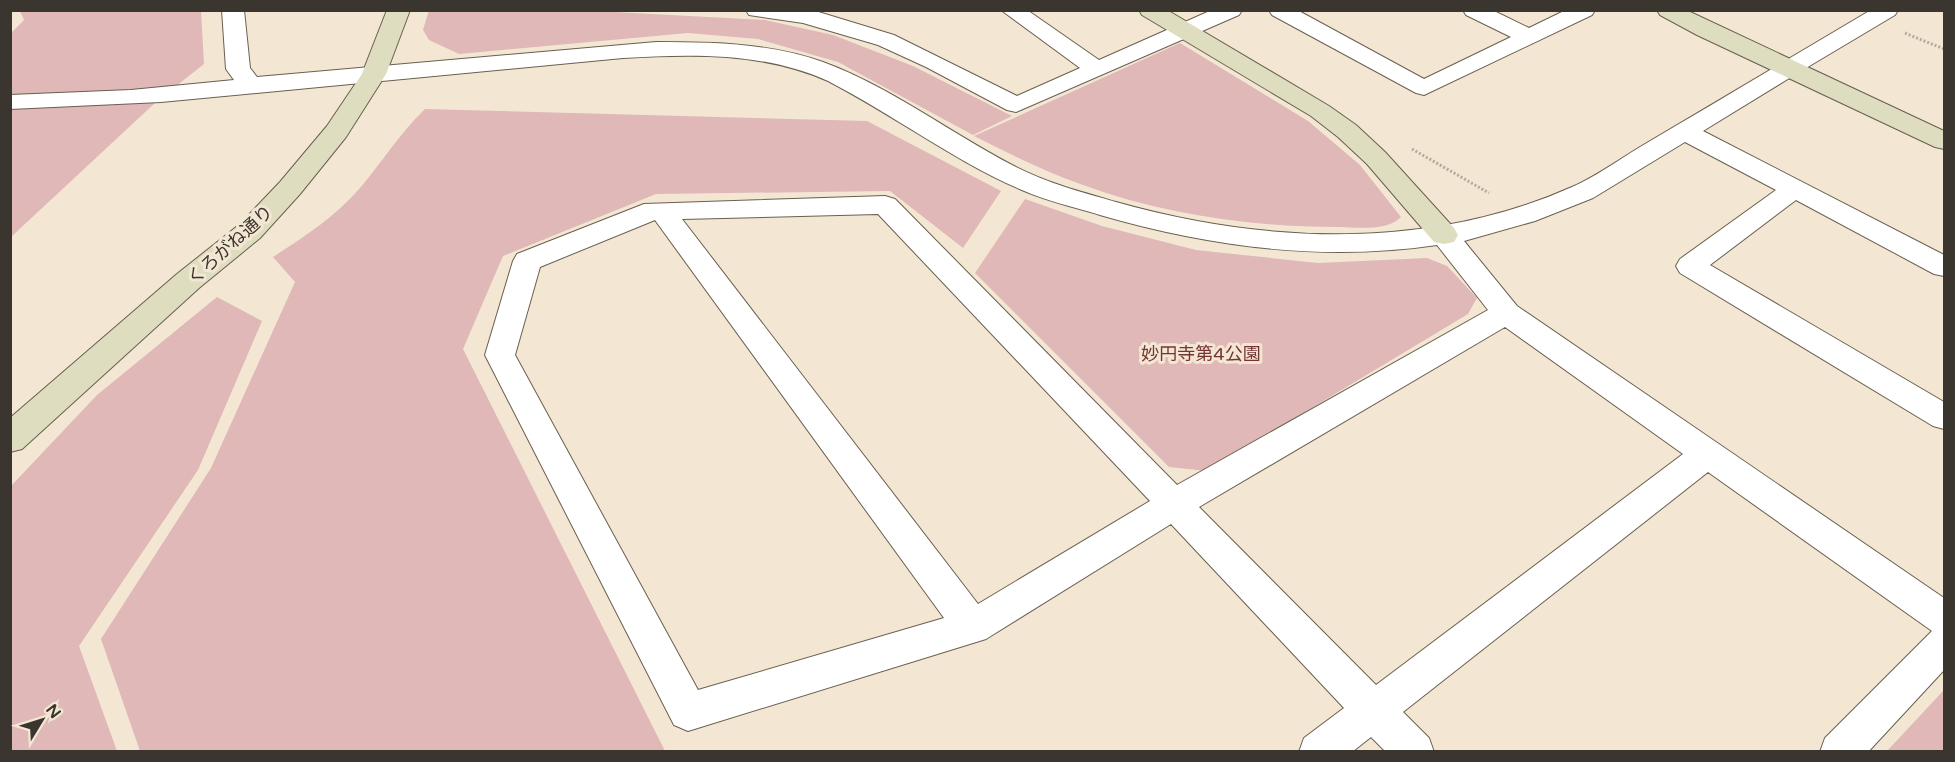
<svg xmlns="http://www.w3.org/2000/svg" width="1955" height="762" font-family="'Varela Round','Noto Sans JP',sans-serif">
  <rect width="100%" height="100%" fill="#f3e7d4"/>
  <path fill="#dfb8b7" d="M429,10H577L765,20L833,35L913,66L1012,116L973,135L838,62L758,39L688,33L459,54L429,40L423,30Z
    M20,11H201L204,64L156,102L11,237L10,34L24,20Z
    M1180,43L1308,121L1360,165L1401,217C1387,232 1356,227 1336,227C1252,227 1162,214 1083,185C1046,172 1010,154 974,136Z
    M425,109L867,121L1001,191L963,248L890,191L656,194L503,256L463,349L665,751H140L101,639L211,468L295,282L273,257C304,237 336,216 360,188C382,162 400,133 425,109Z
    M1025,199L1102,226L1196,250L1318,263L1427,258L1447,266L1477,298L1468,314L1207,471L1169,467L975,273Z
    M217,297L262,321L198,470L79,646L117,751H11V486L97,395Z
    M1944,690V751H1887Z"/>
  <g fill="none" stroke-linecap="round" stroke-linejoin="round">
    <g stroke="#6a5f4f" stroke-width="2">
      <path id="street" d="M222,10H244L250,68L257,77L656,42C712,42 770,43 823,62C891,87 950,133 1014,166C1047,183 1081,192 1116,202C1265,244 1428,251 1572,187C1595,177 1617,161 1640,147C1686,120 1733,92 1780,64L1787,62L1790,58L1871,10H1898L1895,15L1806,68L1799,70L1796,74L1703,131L1944,255V276L1934,274L1796,200L1710,265L1944,402V429L1933,426L1680,273L1676,266L1680,259L1776,190L1685,142L1593,198L1535,221L1464,241L1517,306L1944,598V670L1868,752H1820L1825,738L1932,631L1708,472L1403,712L1429,738L1434,752H1386L1371,737L1352,752H1299L1304,738L1344,708L1171,524L986,639L688,731L674,725L485,355L513,261L517,254L644,204L885,196L895,199L1177,485L1488,310L1437,245C1323,262 1210,247 1100,215C1074,207 1047,201 1022,190C954,161 894,115 828,81C764,52 691,54 623,58L161,102L10,109V95L131,90L234,80L226,69ZM878,214L1150,501L978,604L682,219ZM655,220L944,618L698,690L515,355L540,267ZM1505,327L1683,454L1376,685L1199,507Z
        M746,10H812L894,35L1017,96L1080,68L1001,10H1027L1099,60L1212,10H1242L1239,15L1016,112L1007,110L926,67L878,45L803,23L749,15Z
        M1269,10H1297L1424,79L1511,37L1466,15L1463,10H1492L1529,28L1566,10H1595L1592,15L1424,95L1416,93L1272,15Z"/>
    </g>
    <g stroke="#6a5f4f" stroke-width="2">
      <path id="secondary" d="M387,10H410L386,74L346,137L300,194L260,238L199,288L22,449L10,452V418L177,274L240,224L280,182L327,126L362,74Z
        M1139,10H1167L1329,106L1356,125L1385,152L1454,228L1458,235L1454,242L1444,244L1434,242L1367,164L1338,137L1311,116L1142,15Z
        M1657,10H1686L1944,131V149L1935,147L1697,35L1660,15Z"/>
    </g>
    <path stroke="#b4aa9b" stroke-width="3" stroke-dasharray="2 2" stroke-linecap="butt" d="M1905,33L1944,49
      M1412,149L1489,193"/>
    <use href="#street" fill="#fff" fill-rule="evenodd"/>
    <use href="#secondary" fill="#deddc0" fill-rule="evenodd"/>
  </g>
  <g text-anchor="middle" dominant-baseline="central" stroke-width="6" stroke-linejoin="round" paint-order="stroke">
    <g font-size="18" fill="#3a352e" stroke="#f3e7d4">
      <text transform="translate(230 245) rotate(-42)">くろがね通り</text>
    </g>
    <g font-size="18" fill="#763335" stroke="#f3e7d4">
      <text x="1201" y="354">妙円寺第4公園</text>
    </g>
  </g>
  <rect width="1955" height="762" fill="none" stroke="#3a352e" stroke-width="24"/>
  <g transform="translate(42 720) rotate(52)" stroke="#f3e7d4" stroke-width="4.5" paint-order="stroke">
  <path d="M0-4.5L10 22L0 15L-10 22Z" fill="#3a352e"/>
  <text y="-9" font-size="16" font-weight="bold" text-anchor="middle" fill="#3a352e">N</text>
  </g>
</svg>
